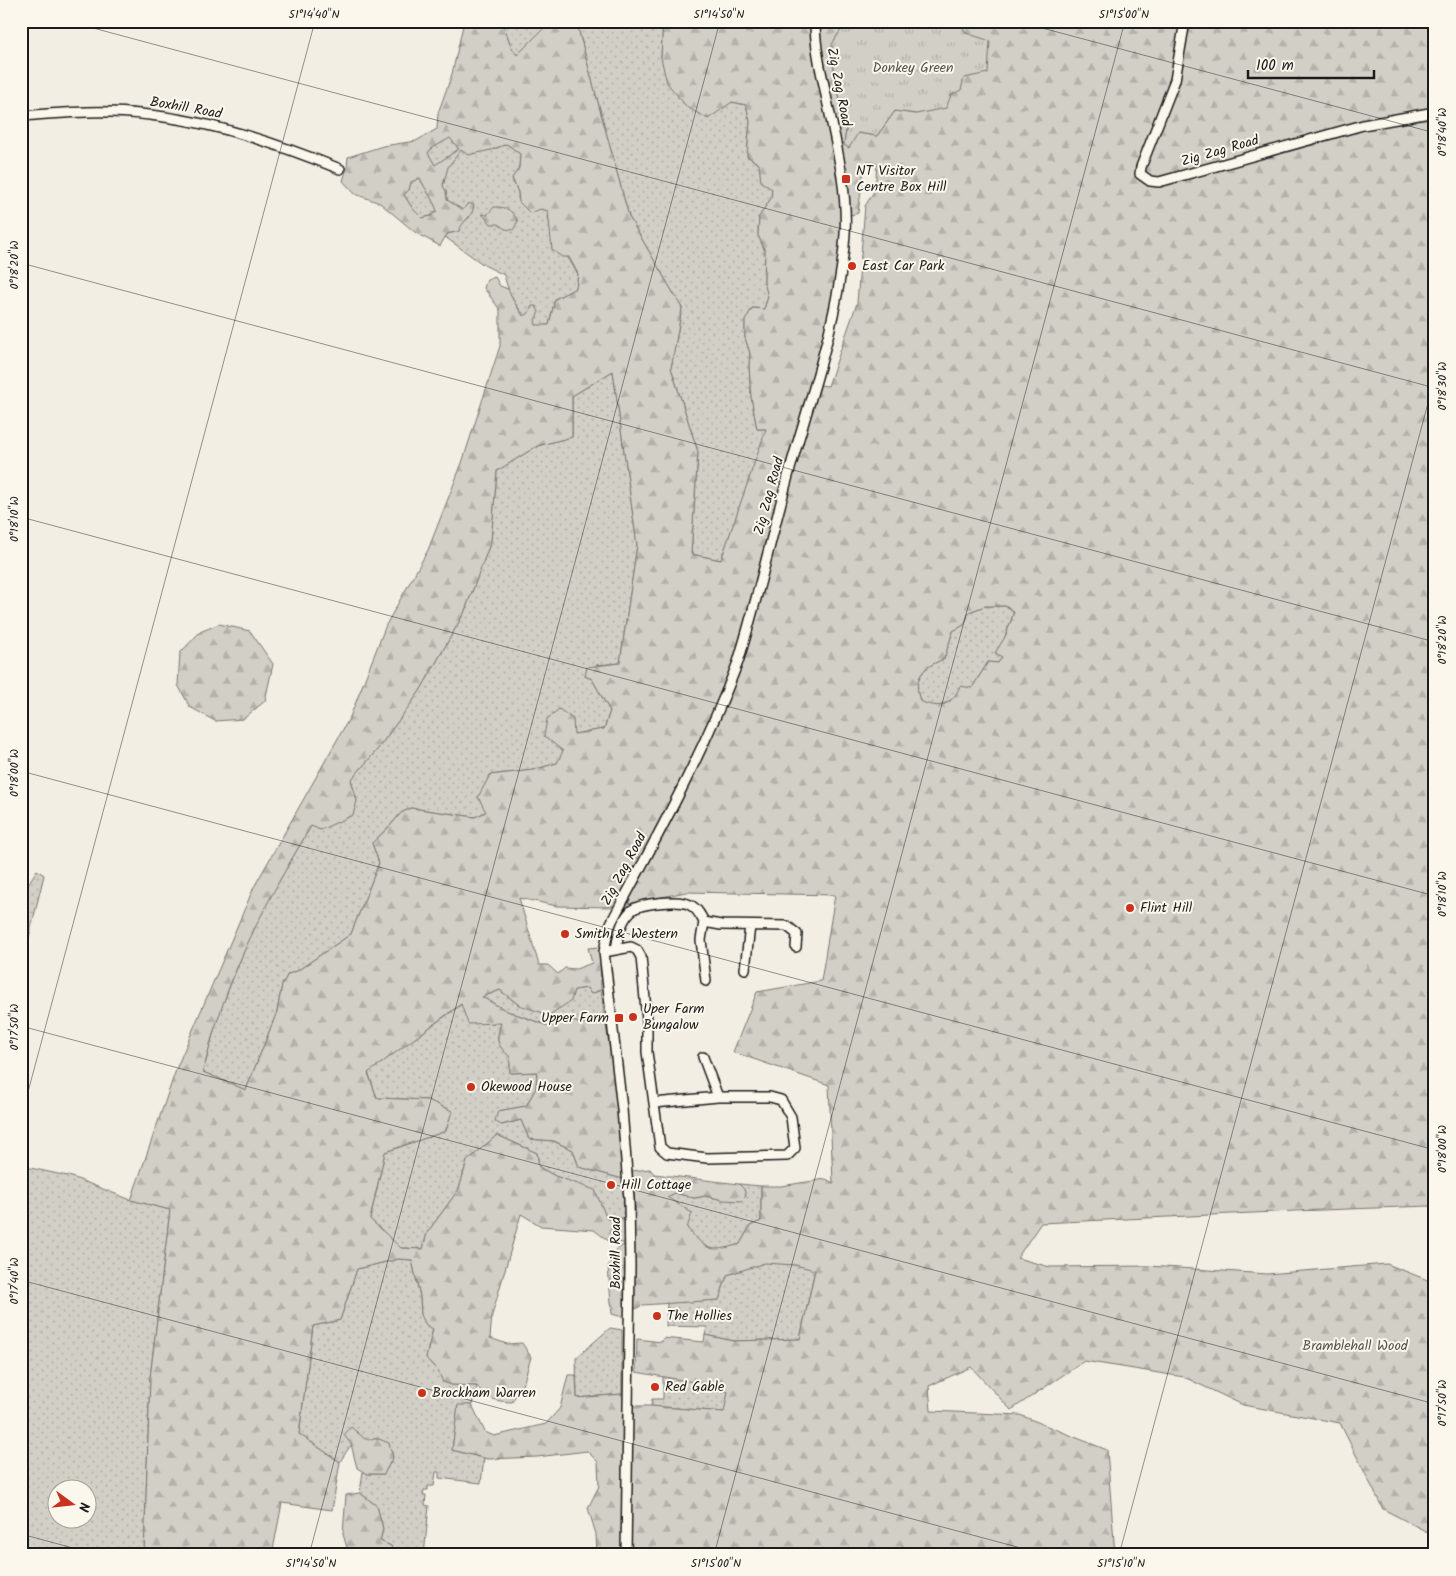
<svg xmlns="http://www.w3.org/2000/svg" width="1456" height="1576" font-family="Kalam,sans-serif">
  <defs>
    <pattern id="grass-dots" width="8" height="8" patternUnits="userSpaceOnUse" patternTransform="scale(1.25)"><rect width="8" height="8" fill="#d2cfc6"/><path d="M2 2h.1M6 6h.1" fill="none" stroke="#b4b1aa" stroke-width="1.8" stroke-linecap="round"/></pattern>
    <pattern id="forest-firs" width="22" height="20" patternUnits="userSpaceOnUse" patternTransform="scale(1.25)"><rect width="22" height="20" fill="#d2cfc6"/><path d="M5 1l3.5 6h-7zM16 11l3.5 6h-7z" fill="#b4b1aa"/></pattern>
    <pattern id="park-tufts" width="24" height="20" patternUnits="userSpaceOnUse" patternTransform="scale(1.25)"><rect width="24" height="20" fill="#d2cfc6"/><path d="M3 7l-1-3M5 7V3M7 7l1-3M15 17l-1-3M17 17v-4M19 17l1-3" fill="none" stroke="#b4b1aa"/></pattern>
  </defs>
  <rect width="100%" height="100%" fill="#f2eee4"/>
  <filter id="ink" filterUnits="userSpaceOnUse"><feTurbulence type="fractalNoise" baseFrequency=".02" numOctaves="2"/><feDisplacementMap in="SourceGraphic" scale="10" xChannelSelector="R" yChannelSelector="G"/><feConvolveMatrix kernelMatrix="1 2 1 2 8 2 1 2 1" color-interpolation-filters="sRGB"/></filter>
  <g filter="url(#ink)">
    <path fill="url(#grass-dots)" stroke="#777671" fill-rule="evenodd" d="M502,21H551L517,55C509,46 507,33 502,21Z
      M576,21H663L661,57L732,102L746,105L750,121L747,156L759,164L772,189L771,198L759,217L758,235L765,251L764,281L768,296L764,309L752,308L745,322V338L750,353L749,366L751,396L757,429H767L721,560L691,554L698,452L671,368L682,308L629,217Z
      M450,137L459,149L435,166L428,153L431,149Z
      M507,144L520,154L519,168L512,179L518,192L519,202L548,211L550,228L578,274L576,288L555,299L549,325L536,326C517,310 510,298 504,275L484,265L445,237L447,234L459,231L461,224L470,217L468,203L464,211L447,200L446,191L443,187L447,167L461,150H491Z
      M420,178C425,189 434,200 437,211L431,216L422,218L413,209L404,195L409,190L411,182Z
      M613,371L637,545L620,663L596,665L585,676L592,679L610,711L604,729L574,734L557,763L533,770L490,775L486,812L475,817L411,808L401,813L390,826L372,843L379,863L351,934L297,971L288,974L282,985L277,1012L246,1090L203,1072L218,1016L235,973L253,930L274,889L311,826L357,801L351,780L377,750L420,691L464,613L491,541L497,471L537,446L572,437V396Z
      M985,606H1007L1014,612L1005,637L996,653L1002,657L998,663L988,662L972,688L938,707L930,706L920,701C912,678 923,667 944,659L953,631L964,625L969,612Z
      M37,870L44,875L21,970V895Z
      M587,988L591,994L601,990L605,1019L582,1024L563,1018L551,1027L507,1011L482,997L500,990L519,1005L574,990Z
      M462,1004L501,1023C496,1041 496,1044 510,1057V1073L537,1072L536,1088L526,1106L498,1111L502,1125L521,1120L529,1139L553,1141L573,1150L579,1167L623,1179L626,1218L607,1219L594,1191L555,1176L539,1167L537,1153L497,1135L467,1161L459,1189L427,1233L423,1249L400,1248L370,1219L385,1152L446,1131L428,1100L377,1098L368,1072Z
      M21,1166L72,1177L131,1200L170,1210L150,1378L144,1555H21ZM58,1488H88V1518H58Z
      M739,1184L761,1186V1221L750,1226L740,1244C734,1246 727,1249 721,1250C697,1253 678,1215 667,1197L675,1193L694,1198L706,1196L723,1200L744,1189Z
      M398,1259L412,1260L420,1296L421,1315L433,1329L426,1358L438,1371L444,1382L452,1385L477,1386L472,1405L458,1406L452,1450L484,1458L481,1483L439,1478V1472H436L434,1486H428V1490H424L423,1495H426L425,1505L429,1506L424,1555H394L391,1546L380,1541L383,1529L377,1506L360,1493L363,1471L368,1474H384L393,1457L379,1439C353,1439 352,1442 340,1462L299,1434L313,1326L340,1320L357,1269Z
      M765,1262L795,1265L815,1269L800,1339L734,1341L705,1335L707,1327L666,1326L667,1302L719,1300L727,1275Z
      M610,1328L622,1330V1394L577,1398L576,1358Z
      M663,1377L715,1384L728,1392L725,1412L651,1406L652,1399H663Z"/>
    <path fill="url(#forest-firs)" stroke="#777671" fill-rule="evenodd" d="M464,21H502C507,33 509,46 517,55L551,21H576L629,217L682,308L671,368L698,452L691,554L721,560L766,429H757L751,397L749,366L750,353L745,338V321L752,308L764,309L768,297L764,282L765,251L758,235L759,217L771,198L772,189L761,182L759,164L747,156L750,121L746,105L732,102L708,119L687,107L667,83L661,58L663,21H843L841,30L835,39L834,69L846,130L844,145L858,133L877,136L895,111L916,114L966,33L959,21H1435V1208L1429,1206L1295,1211L1041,1223L1017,1258L1050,1267L1149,1266L1267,1274L1387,1264L1435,1283V1536L1383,1509L1340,1423L1243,1405L1184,1377L1084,1361L1011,1410L971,1367L929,1386L931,1411L1020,1415L1107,1450L1115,1555H597L596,1534L588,1508L599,1486L598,1462L587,1451L537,1457L488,1459L452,1450L458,1405H472L485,1432L494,1436L546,1424L560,1408L568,1375H576L577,1398L622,1394L628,1406H651L724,1412L728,1392L715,1384L687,1381L636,1372L637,1339L662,1342L663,1338L704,1342L705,1335L734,1341L800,1339L815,1270L795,1265L765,1263L727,1275L719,1300L642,1305L623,1317L612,1314L608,1267L616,1250L626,1243L610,1242L594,1230L541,1226L521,1214L492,1315L490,1338L507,1344L522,1343L531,1357L524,1381L512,1402C495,1401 488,1400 477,1386L452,1385L443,1382L438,1371L426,1358L433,1329L426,1325L421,1315L420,1296L412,1260L398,1259L357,1269L340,1320L313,1326L299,1434L340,1462L332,1510L282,1503L272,1555H144L150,1378L170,1210L131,1200L177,1067L254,887L350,717L386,625L428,550L462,463L500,346V310L484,288L487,280L495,277L500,286L508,289L513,300L523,316L528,314L532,306H536L539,312L535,320L536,325H549L555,299L576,288L578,274L569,257H562L552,250L548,211L541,209L530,213L519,202L518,192L512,178L519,168L520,154L507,144L491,150L468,155L461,150L448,167L443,186L446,191L447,200L463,210L468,203L474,205C473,217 462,221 459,231L447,234L440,246L416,233L380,203L355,194L343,181L347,168L348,157L383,146L416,141L437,129L438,113L452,74ZM450,138L459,149L435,165L428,153L431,149ZM868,161L877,164L875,190L865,206L857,303L828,386L819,385L848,216L858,213L864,169ZM420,178C425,189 434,201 437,211L431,216L422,218L413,209L404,195L409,190L411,182ZM613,371L637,545L620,663L587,667L585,676L592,679L610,711L604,729L574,734L573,719L559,709L547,719L544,736L563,751L557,763L533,770L490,775L478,797L486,812L475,817L411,808L401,813L390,826L372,843L379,863L351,934L297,971L288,974L282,985L277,1012L246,1090L203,1072C208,1053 212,1034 219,1016C241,948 275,887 311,826L320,830L353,815L357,801L351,780L377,750L420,691L464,613L491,541L497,471L537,446L572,437V396ZM985,606H1007L1014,612L1005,637L995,653L1002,657L998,663L988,662L972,688L960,686C952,706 939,710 920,701C912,678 923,667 944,659L953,631L964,625L969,612ZM686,892L835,895L821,981L757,992L733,1052L829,1085L833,1183L826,1179L781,1186H761V1221L750,1226L740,1244C709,1253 708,1251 687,1228L692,1213L667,1197L675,1193L694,1198L706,1196L723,1200L741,1201L746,1196L744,1189L739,1184L654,1174L650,1169L632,1171L636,1215L626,1218L607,1219L595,1190L555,1176L539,1167L537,1153L497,1135L467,1161L459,1189L427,1233L423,1249L401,1248L370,1219L385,1152L446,1131L452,1111L428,1100L377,1098L368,1073L461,1004L468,1024L501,1023C496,1041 496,1044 510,1057V1073L537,1072L536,1088L526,1106L498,1111L495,1121L501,1125L521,1120L529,1139L554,1141L573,1150L579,1167L623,1179L615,1082L605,1019L582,1024L563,1018L551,1027L507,1011L482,997L500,990L519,1005L549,1015L571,1001L574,990L587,988L591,994L601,990L600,947L588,948L592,963L576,969L565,968L558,974L548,965H539L519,898L557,906L613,907Z
      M494,207C508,207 510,209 518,221L513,230L505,229L498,224H491L482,214L487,215Z
      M219,624L250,631L273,664L265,701L243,719L215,721L190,707L178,685L180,653L200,632Z
      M351,1427L365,1439H379L389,1443L393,1457L384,1474H367L357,1468L351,1444L344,1435Z
      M360,1493L377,1506L383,1529L380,1541L391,1546L394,1555H349L343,1534L346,1495Z"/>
    <path fill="url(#park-tufts)" stroke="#777671" d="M843,21H959L966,33L990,41L988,73L964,78L961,90L951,95L946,108L916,114L895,111L877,136L858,133L849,148L844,145L846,130L834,69L832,44L841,30Z"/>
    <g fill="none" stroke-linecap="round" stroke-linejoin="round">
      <g stroke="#1c1c1c" stroke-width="12">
        <path id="minor" d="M1185,21L1175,80L1141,167L1140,174L1150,181L1159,182L1363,125L1435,112
          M21,116C50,114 80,111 109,112C190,114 266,139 340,169
          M704,922L701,940L706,981
          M616,950C618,936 620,922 631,911C639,903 680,899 690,905C697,908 701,916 704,922L721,925L787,926L797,934L796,947
          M604,952L631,947L637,950L641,957L647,1020V1052L660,1147L667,1153L707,1158L787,1156L795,1148L791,1117L781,1100L770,1097H718
          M745,969L750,926
          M654,1103L718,1097L703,1057
          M626,1555L630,1266L629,1199L622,1109L604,952L608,931L612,921C657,837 704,752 738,662C758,598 772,533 790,469C812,392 840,314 845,234C848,184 833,133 824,85C819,64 815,43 815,21"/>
      </g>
      <use href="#minor" stroke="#fbf7ec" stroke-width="9"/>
    </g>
  </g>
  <path fill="none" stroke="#1c1c1c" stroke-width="1" stroke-opacity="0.45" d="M67,21L1435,388M1016,21L1435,133M21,263L1435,642M21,517L1435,896M21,771L1435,1150M21,1026L1435,1404M21,1118L315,21M21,1280L1047,1555M21,1534L99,1555M309,1555L720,21M714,1555L1125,21M1119,1555L1435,377"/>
  <g fill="#c8321e" stroke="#fbf7ec" stroke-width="2">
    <rect x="841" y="174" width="10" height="10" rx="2.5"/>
    <circle cx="852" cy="266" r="5"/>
    <circle cx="1130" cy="908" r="5"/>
    <circle cx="565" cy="934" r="5"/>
    <circle cx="633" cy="1017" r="5"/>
    <rect x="614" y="1013" width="10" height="10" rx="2.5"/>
    <circle cx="471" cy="1087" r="5"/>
    <circle cx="611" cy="1185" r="5"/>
    <circle cx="657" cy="1316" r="5"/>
    <circle cx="655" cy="1387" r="5"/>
    <circle cx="422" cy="1393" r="5"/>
  </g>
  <g text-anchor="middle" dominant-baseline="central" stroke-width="4" stroke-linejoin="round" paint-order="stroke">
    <g font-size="14" fill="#53524f" stroke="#fbf7ec">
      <text x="913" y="68">Donkey Green</text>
      <text x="1355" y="1346">Bramblehall Wood</text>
    </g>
    <g font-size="14" fill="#1c1c1c" stroke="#fbf7ec">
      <text transform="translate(839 87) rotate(79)">Zig Zag Road</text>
      <text transform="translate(186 108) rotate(10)">Boxhill Road</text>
      <text transform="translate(1220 151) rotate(-16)">Zig Zag Road</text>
      <text transform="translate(769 496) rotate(-75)">Zig Zag Road</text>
      <text transform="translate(624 869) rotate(-62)">Zig Zag Road</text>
      <text transform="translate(616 1253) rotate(-90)">Boxhill Road</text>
    </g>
    <g font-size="14" fill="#1c1c1c" stroke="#fbf7ec" text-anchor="start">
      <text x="856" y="171">NT Visitor<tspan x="856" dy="16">Centre Box Hill</tspan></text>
      <text x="862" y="266">East Car Park</text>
      <text x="1140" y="908">Flint Hill</text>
      <text x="575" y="934">Smith &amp; Western</text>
      <text x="643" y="1009">Uper Farm<tspan x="643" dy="16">Bungalow</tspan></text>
      <text x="609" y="1018" text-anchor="end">Upper Farm</text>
      <text x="481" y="1087">Okewood House</text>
      <text x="621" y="1185">Hill Cottage</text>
      <text x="667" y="1316">The Hollies</text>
      <text x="665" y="1387">Red Gable</text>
      <text x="432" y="1393">Brockham Warren</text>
    </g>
  </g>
  <rect width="1456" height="1576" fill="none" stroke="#fbf7ec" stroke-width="55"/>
  <g transform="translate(72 1504) rotate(105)"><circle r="24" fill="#fbf7ec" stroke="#a29f99"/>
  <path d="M0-4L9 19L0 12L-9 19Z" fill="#c8321e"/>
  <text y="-8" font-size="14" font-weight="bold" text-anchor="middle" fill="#1c1c1c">N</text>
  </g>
  <path d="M1248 70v8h126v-8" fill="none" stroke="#1c1c1c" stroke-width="2.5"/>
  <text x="1256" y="70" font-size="15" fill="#1c1c1c" stroke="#fbf7ec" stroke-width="4" paint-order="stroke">100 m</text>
  <rect x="28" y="28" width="1400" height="1520" fill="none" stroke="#1c1c1c" stroke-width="2"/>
  <g font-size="12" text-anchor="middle" fill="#1c1c1c">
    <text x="314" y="18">51°14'40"N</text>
    <text x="719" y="18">51°14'50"N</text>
    <text x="1124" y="18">51°15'00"N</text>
    <text transform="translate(1442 132) rotate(-90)" y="4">0°18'40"W</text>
    <text transform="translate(14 265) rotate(-90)" y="4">0°18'20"W</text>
    <text transform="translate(1442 386) rotate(-90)" y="4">0°18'30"W</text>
    <text transform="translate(14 519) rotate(-90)" y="4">0°18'10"W</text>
    <text transform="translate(1442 640) rotate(-90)" y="4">0°18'20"W</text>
    <text transform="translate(14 773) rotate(-90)" y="4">0°18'00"W</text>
    <text transform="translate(1442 894) rotate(-90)" y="4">0°18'10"W</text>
    <text transform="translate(14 1027) rotate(-90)" y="4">0°17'50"W</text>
    <text transform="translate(1442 1149) rotate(-90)" y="4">0°18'00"W</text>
    <text transform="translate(14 1281) rotate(-90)" y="4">0°17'40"W</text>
    <text transform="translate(1442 1403) rotate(-90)" y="4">0°17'50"W</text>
    <text x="311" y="1567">51°14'50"N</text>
    <text x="716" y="1567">51°15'00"N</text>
    <text x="1121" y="1567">51°15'10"N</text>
  </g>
</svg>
